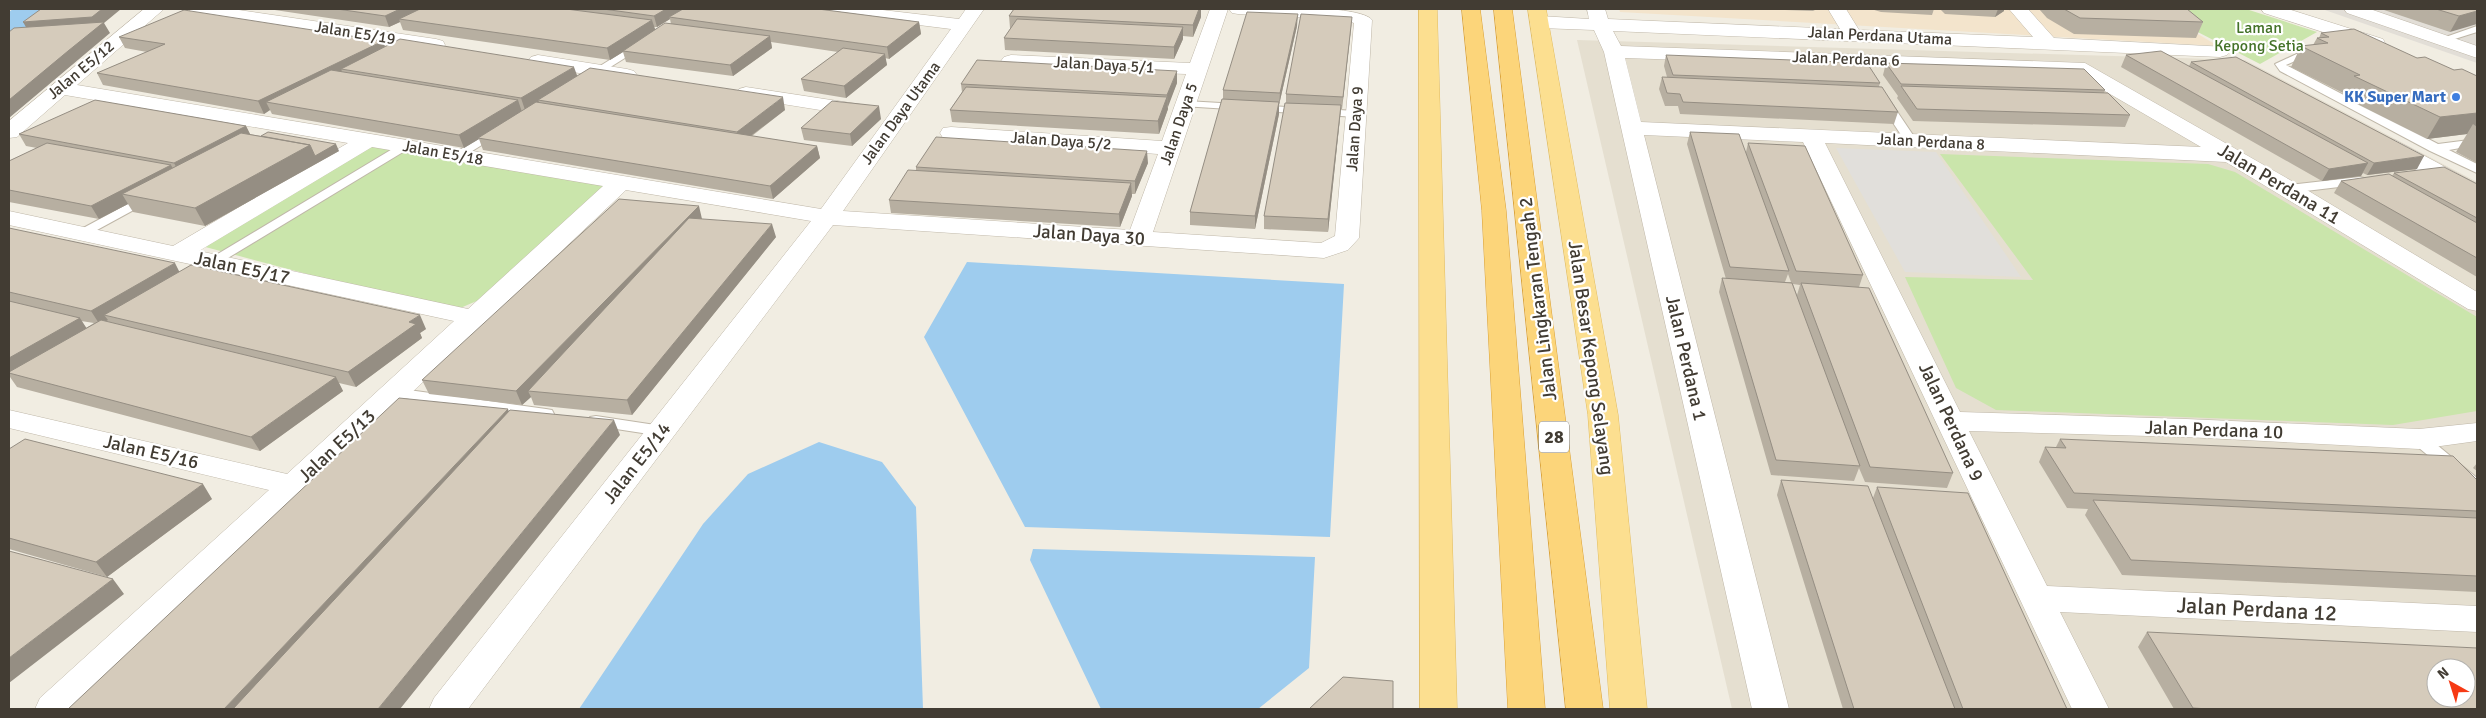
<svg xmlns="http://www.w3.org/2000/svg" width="2486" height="718" font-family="Signika,sans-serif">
  <rect width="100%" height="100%" fill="#f1ede2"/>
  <path fill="#e5dfd0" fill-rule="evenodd" d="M1577,40L2245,60L2477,182V709H1732ZM2436,668H2466V698H2436Z"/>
  <path fill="#f3e4cc" d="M1619,9H2156L2218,46L1620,12Z"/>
  <path fill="#e2ded7" d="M2322,9H2477V63Z"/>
  <path fill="#cae5ab" d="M2153,9H2246L2317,32L2260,64Z
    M380,142L621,182L507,288L451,312L194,244Z
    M1940,154L2208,164L2235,172L2477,317V411L2393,425L1996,410L1956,388L1905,277L2033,280Z"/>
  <path fill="#e1dfdb" d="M1836,148L1936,152L2021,277L1905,272Z"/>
  <path fill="#9eccee" d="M967,262L1344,284L1330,537L1025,527L924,337Z
    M819,442L882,462L916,507L923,709H579L703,524L748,474Z
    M1033,549L1315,557L1309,668L1258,709H1101L1030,560Z"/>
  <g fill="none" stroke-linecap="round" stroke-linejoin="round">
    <path fill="#9eccee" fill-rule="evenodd" d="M13,9H53C42,24 26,36 9,40V12Z"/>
    <g stroke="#bfb7a8" stroke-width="2">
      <path id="service" d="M2477,26V32L2442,43L2437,40Z
        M640,41L644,42V46L593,78L589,79L584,76Z
        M2316,45L2320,46V50L2286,65L2438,144L2477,139V145L2449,150L2477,164V173L2430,151L2280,71L2275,64Z
        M1884,97L1888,98L1917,141L1915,143H1907L1905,141L1878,100Z
        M1186,101L1356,111L1362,114L1356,117L1182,106V102Z
        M497,128L501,129V133L461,158L457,159L451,155Z
        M404,142L408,143V149L218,264L213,265L206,261Z
        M2360,177L2364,178L2366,181L2364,184L2289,193L2283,189L2289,185Z
        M148,193L154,197L152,200L86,236L81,237L74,233Z
        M394,388L546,409L552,410L554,414L552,418L546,419L389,396L386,393L389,390Z
        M596,416L662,426L668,427L670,431L668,435L662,436L590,425L588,421L590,417Z
        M2419,434L2425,435L2477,478V493L2471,491L2413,443L2411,439L2413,435Z"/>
    </g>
    <g stroke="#bfb7a8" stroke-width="1">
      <path id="minor" d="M144,9H164L77,85L821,209L951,29L831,14L825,13L822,9H874L959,19L966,9H984L843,211L1130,230L1158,154L951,139L943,138L940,133L943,128L951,127L1162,141L1186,74L1011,67L1004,65L1001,61L1004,57L1011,55L1190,63L1210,9H1228L1153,232L1321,243L1335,236L1354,23L1345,20L1238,14L1232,13L1229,9C1252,7 1361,4 1372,20L1359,238L1348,250L1324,258L833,225L468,709H429L434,698L811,221L626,190L77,709H35L40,698L269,490L9,428V410L287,474L454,321L9,225V211L173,246L348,143L65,95L17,137L9,138V121ZM372,147L603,186L468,309L199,251Z
        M189,9H232L436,39L443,41L445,45L443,49L436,51L198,14L192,13Z
        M1587,9H1605L1608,19L1840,29L1828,9H1846L1859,30L2033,37L2009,9H2028L2054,38L2227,47L2230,51L2227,55L2220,57L1613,31L1621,46L2085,63L2297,184L2477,292V311L2468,309L2226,162L1825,143L1960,412L2186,419L2419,429L2477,423V441L2419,449L2186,437L1969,431L2047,586L2477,606V632L2060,612L2109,709H2072L1803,142L1644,135L1789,709H1752L1604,52L1594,30L1540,28L1534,26L1531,22L1534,18L1540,16L1589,19ZM1625,58L2074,73L2201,147L1641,122Z
        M2261,9H2288L2383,39L2385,43L2383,47H2369L2264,13Z
        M2344,9H2370L2477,46V58L2347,13Z
        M538,55L627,69L634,71L637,75L634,79L627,81L531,65L528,61L531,57Z
        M746,87L864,105L871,107L874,111L871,115L864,117L739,97L736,93L739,89Z
        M2387,138L2395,140L2477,184V200L2469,198L2379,150L2376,145L2379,140Z"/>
    </g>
    <g stroke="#e1bc60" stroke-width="1">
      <path id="primary" d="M1419,9H1437L1457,709H1420Z
        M1528,9H1546L1618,415L1647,709H1610L1588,415Z"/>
    </g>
    <g stroke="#daa033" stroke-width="1">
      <path id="trunk" d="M1462,9H1480L1506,211L1545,709H1508L1482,211Z
        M1494,9H1512L1603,709H1566Z"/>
    </g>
    <use href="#service" fill="#fff" fill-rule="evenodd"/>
    <use href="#minor" fill="#fff" fill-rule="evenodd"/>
    <use href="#primary" fill="#fcdf90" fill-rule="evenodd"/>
    <use href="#trunk" fill="#fcd57a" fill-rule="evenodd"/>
  </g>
  <path fill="#b7afa1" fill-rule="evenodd" d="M268,9H818L919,22L921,34L889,59L885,58L887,65L846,98L804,91L801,79L838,52L771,42L772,48L733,76L626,62L623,52L610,60L403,30L400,22L389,27ZM670,19L671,24L655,30L654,27H657Z
    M1014,9H1201V17L1193,37L1183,36V39L1174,59L1005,50L1004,38L1011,28H1010L1009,16Z
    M1760,9H1817L1813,11Z
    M1871,9H1934L1932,15L1881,12Z
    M1940,9H2004V11L1995,17L1945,14Z
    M2039,9H2187L2203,22L2196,38L2074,34L2047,18Z
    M2381,9H2477L2450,32Z
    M1297,26L1279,105V114L1255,229L1190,225V212L1223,99V90Z
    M1351,28L1342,109H1341L1328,232L1264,229V216L1286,103V94Z
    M2321,33L2417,58L2454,70L2477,76V163L2456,152L2467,134L2427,139L2343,97L2345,94L2291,67L2301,46L2313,45L2317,38H2319Z
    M119,37L385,47L577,76L785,110L752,136L817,146L820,158L773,199L483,150L479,139L464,148L272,114L270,110L264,114L103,85L97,73L147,52L125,48Z
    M1666,55L1880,83L1879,86L1898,112L1894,124L1680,114L1678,106H1665L1659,89L1662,77H1667L1664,66Z
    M2126,55L2189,66L2191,62L2417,169L2367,175L2363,173L2361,176L2322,181L2121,67Z
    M1886,63L2105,90L2104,93L2130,115L2125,127L1913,121L1897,98L1898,96L1883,75Z
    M1177,83L1167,107L1168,109L1159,134L952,122L950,110L962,92L961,84Z
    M881,119L852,146L804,140L801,128Z
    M246,126L250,134L339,151L205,226L133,212L128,204L99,219L9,202V161L37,148L26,146L19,134Z
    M1690,132L1746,152L1748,143L1863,275L1859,287L1953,473L1947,488L1865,482L1859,468L1854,481L1771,475L1719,292L1722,278L1726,279L1687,144ZM1788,274L1791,282H1785ZM1793,284L1800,285L1797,295Z
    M1148,163L1135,194H1132V196L1120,227L891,213L889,200L916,170V167Z
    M2394,173L2477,184V277L2334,193L2341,181L2392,176Z
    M702,219L776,237L632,415L534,405L531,397L522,405L429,394L422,380Z
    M9,228L180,272L426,329L420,333L422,338L356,387L339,383L343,391L260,451L17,387L10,377L9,378ZM81,321L94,323L86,328Z
    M2060,439L2477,480V592L2122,575L2085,515L2088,509L2067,508L2039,462L2045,447H2056Z
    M9,449L212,499L107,577L9,549Z
    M2477,463V471L2473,468Z
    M1781,480L1873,498L1877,487L2067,709H1843L1777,495Z
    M2147,632L2477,709H2174L2138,647Z"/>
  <path fill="#958e83" d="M102,9H121L104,23L110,33L9,118V100L30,34L23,22Z
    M400,9H427L399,19L400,22L389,27L385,16Z
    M666,9H687L669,17L670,19L657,27L654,16Z
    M1199,9H1201V17L1193,37V25Z
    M1998,9H2004V11L1995,17Z
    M2477,11V24L2450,32L2459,16Z
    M1298,14L1297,26L1279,105L1280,93Z
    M1352,17L1351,28L1342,109L1343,97Z
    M652,20L656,32L623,51V52L610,60L607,48Z
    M919,22L921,34L889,59L887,47Z
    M1183,27V39L1174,59V47Z
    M770,36L772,48L733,76L730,65Z
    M383,41L387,52L341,69L343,74L266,102L270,110L264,114L258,101Z
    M885,54L887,65L846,98L844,86Z
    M574,67L578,78L538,100L539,102L525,110L521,98Z
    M1177,71V83L1168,107L1167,95Z
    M783,97L785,110L740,144L737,132Z
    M1167,97L1168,109L1159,134L1158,121Z
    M518,100L522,112L478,138L479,139L464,148L459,135Z
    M1279,102V114L1255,229V216Z
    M1341,105L1340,117L1328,232V219Z
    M879,106L881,119L852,146L850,134Z
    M2477,113V127L2473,124L2467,134L2427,139L2440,117Z
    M246,126L252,138L181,176L174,163Z
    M336,144L339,151L205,226L195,208L310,145Z
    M817,146L820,158L773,199L770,186Z
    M1147,151L1148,163L1135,194V181Z
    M2424,156L2417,169L2367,175L2374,163Z
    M2368,163L2361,176L2322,181L2329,169Z
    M171,165L178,178L122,194L128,204L99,219L91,206Z
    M1131,183L1132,196L1120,227L1119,214Z
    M699,206L702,219L528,391L531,397L522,405L516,391Z
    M772,224L776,237L632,415L627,400Z
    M175,263L182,277L104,315L108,320L100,325L91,311Z
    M420,315L426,329L420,333L422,338L356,387L348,372L409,322Z
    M80,318L89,332L9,373V358Z
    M336,377L343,391L260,451L251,437Z
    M508,409L514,424L249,709H224Z
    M614,420L620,435L400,709H378Z
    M203,484L212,499L107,577L96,562Z
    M113,579L124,594L9,683V658Z"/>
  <path fill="#d5cbbb" stroke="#958e83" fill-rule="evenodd" d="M41,9H102L92,17L23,22Z
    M337,9H400L385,16Z
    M420,9H566L652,20L607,48L399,19Z
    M603,9H666L654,16Z
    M683,9H818L919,22L887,47L669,17Z
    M1014,9H1199L1193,25L1009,16Z
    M2064,9H2187L2203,22L2080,18Z
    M2436,9H2477V11L2459,16Z
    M184,10L383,41L258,101L97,73L165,44L119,37Z
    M1247,12L1298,14L1280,93L1223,90Z
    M1301,14L1352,17L1343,97L1286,94Z
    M1017,19L1183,27L1174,47L1004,38Z
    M104,22L68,51L9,100V32L14,28Z
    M665,23L770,36L730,65L623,51Z
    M2354,29L2417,58L2425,57L2454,70L2462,69L2477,76V113L2440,117L2354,76L2360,75L2301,46L2328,43L2317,38L2329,37L2321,33Z
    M400,39L574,67L521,98L341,69Z
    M843,48L885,54L844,86L801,79Z
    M2161,51L2368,163L2329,169L2126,55Z
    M1666,55L1867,63L1880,83L1673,75Z
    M2236,57L2424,156L2374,163L2191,62Z
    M977,60L1177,71L1167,95L961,84Z
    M1886,63L2084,69L2105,90L1901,84Z
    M590,68L783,97L737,132L538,100Z
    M331,70L518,100L459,135L266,102Z
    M1662,77L1882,87L1898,112L1683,102L1680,94L1667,93Z
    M1901,86L2108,93L2130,115L1917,109Z
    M966,87L1167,97L1158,121L950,110Z
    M1222,99L1279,102L1255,216L1190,212Z
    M95,100L246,126L174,163L19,134Z
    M832,101L879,106L850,134L801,128Z
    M536,102L817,146L770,186L478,138Z
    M1285,103L1341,105L1328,219L1264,216Z
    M268,132L336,144L315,156L310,145L261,136Z
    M1690,132L1739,134L1789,271L1730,267Z
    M241,133L310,145L195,208L122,194Z
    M936,137L1147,151L1135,181L916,167Z
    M47,143L171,165L91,206L9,190V161Z
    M1748,143L1805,146L1863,275L1796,271Z
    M2444,167L2477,184V218L2394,173Z
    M908,170L1131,183L1119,214L889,200Z
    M2389,174L2477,223V258L2341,181Z
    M619,199L699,206L516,391L422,380Z
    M689,218L772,224L627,400L528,391Z
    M9,228L175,263L91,311L9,292Z
    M191,265L420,315L409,322L416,324L348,372L104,315Z
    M1722,278L1792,283L1860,466L1776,460Z
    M1801,283L1869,288L1953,473L1870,467Z
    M9,301L80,318L9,358Z
    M101,320L336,377L251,437L9,373V372Z
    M399,398L508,409L224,709H68Z
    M510,410L614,420L378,709H233Z
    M25,439L203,484L96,562L9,538V449Z
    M2060,439L2453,456L2477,480V511L2074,493L2045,447L2066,448Z
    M1781,480L1868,486L1955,709H1854Z
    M1877,487L1968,493L2067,709H1963Z
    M2093,500L2477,518V576L2131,560Z
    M9,551L113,579L9,658Z
    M2147,632L2477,648V709H2209L2193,708ZM2436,668H2466V698H2436Z
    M1343,677L1393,681V709H1309Z"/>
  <circle fill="#3f7fe0" stroke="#fff" stroke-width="2" cx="2456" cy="97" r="5"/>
  <g text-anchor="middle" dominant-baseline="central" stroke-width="4.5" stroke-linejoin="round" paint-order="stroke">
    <g font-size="16" fill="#437228" stroke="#fff">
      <text x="2259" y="28">Laman<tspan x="2259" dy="18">Kepong Setia</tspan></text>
    </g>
    <g font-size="16" fill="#423c33" stroke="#fff">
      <text transform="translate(355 33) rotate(9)">Jalan E5/19</text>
      <text transform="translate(1880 36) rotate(3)">Jalan Perdana Utama</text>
      <text transform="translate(1846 59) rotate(2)">Jalan Perdana 6</text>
      <text transform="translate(1104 65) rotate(3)">Jalan Daya 5/1</text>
      <text transform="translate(81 70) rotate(-40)">Jalan E5/12</text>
      <text transform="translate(901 113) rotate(-54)">Jalan Daya Utama</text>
      <text transform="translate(1179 124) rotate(-71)">Jalan Daya 5</text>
      <text transform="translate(1355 129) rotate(-86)">Jalan Daya 9</text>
      <text transform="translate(1061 141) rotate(4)">Jalan Daya 5/2</text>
      <text transform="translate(1931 142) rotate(3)">Jalan Perdana 8</text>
      <text transform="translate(443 153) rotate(10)">Jalan E5/18</text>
    </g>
    <g font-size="16" font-weight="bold" fill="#366cbe" stroke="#fff" text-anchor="end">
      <text x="2446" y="97">KK Super Mart</text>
    </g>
    <rect fill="#fff" stroke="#7b7670" stroke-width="1" x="1539" y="421.5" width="30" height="31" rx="4"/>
    <g font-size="18" font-weight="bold" fill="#423c33">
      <text x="1554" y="437">28</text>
    </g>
    <g font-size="19" fill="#423c33" stroke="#fff">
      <text transform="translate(2279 184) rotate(31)">Jalan Perdana 11</text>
      <text transform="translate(1089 235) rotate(4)">Jalan Daya 30</text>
      <text transform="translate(242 268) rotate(12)">Jalan E5/17</text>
      <text transform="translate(1538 299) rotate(-97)">Jalan Lingkaran Tengah 2</text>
      <text transform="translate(1591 358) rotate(82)">Jalan Besar Kepong Selayang</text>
      <text transform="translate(1686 358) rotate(77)">Jalan Perdana 1</text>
      <text transform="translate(1951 422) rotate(65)">Jalan Perdana 9</text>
      <text transform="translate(2214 430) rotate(2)">Jalan Perdana 10</text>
      <text transform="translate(337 446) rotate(-43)">Jalan E5/13</text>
      <text transform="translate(151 452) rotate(13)">Jalan E5/16</text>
      <text transform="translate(637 463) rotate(-52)">Jalan E5/14</text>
    </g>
    <g font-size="22" fill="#423c33" stroke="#fff">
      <text transform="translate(2257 609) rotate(3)">Jalan Perdana 12</text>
    </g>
  </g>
  <rect width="2486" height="718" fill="none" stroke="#423c33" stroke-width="20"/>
  <g transform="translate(2451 683) rotate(321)"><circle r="24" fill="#ffffff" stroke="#b3b1ad"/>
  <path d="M0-4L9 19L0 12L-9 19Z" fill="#f63a14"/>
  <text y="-8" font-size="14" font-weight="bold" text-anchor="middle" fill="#423c33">N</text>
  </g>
</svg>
